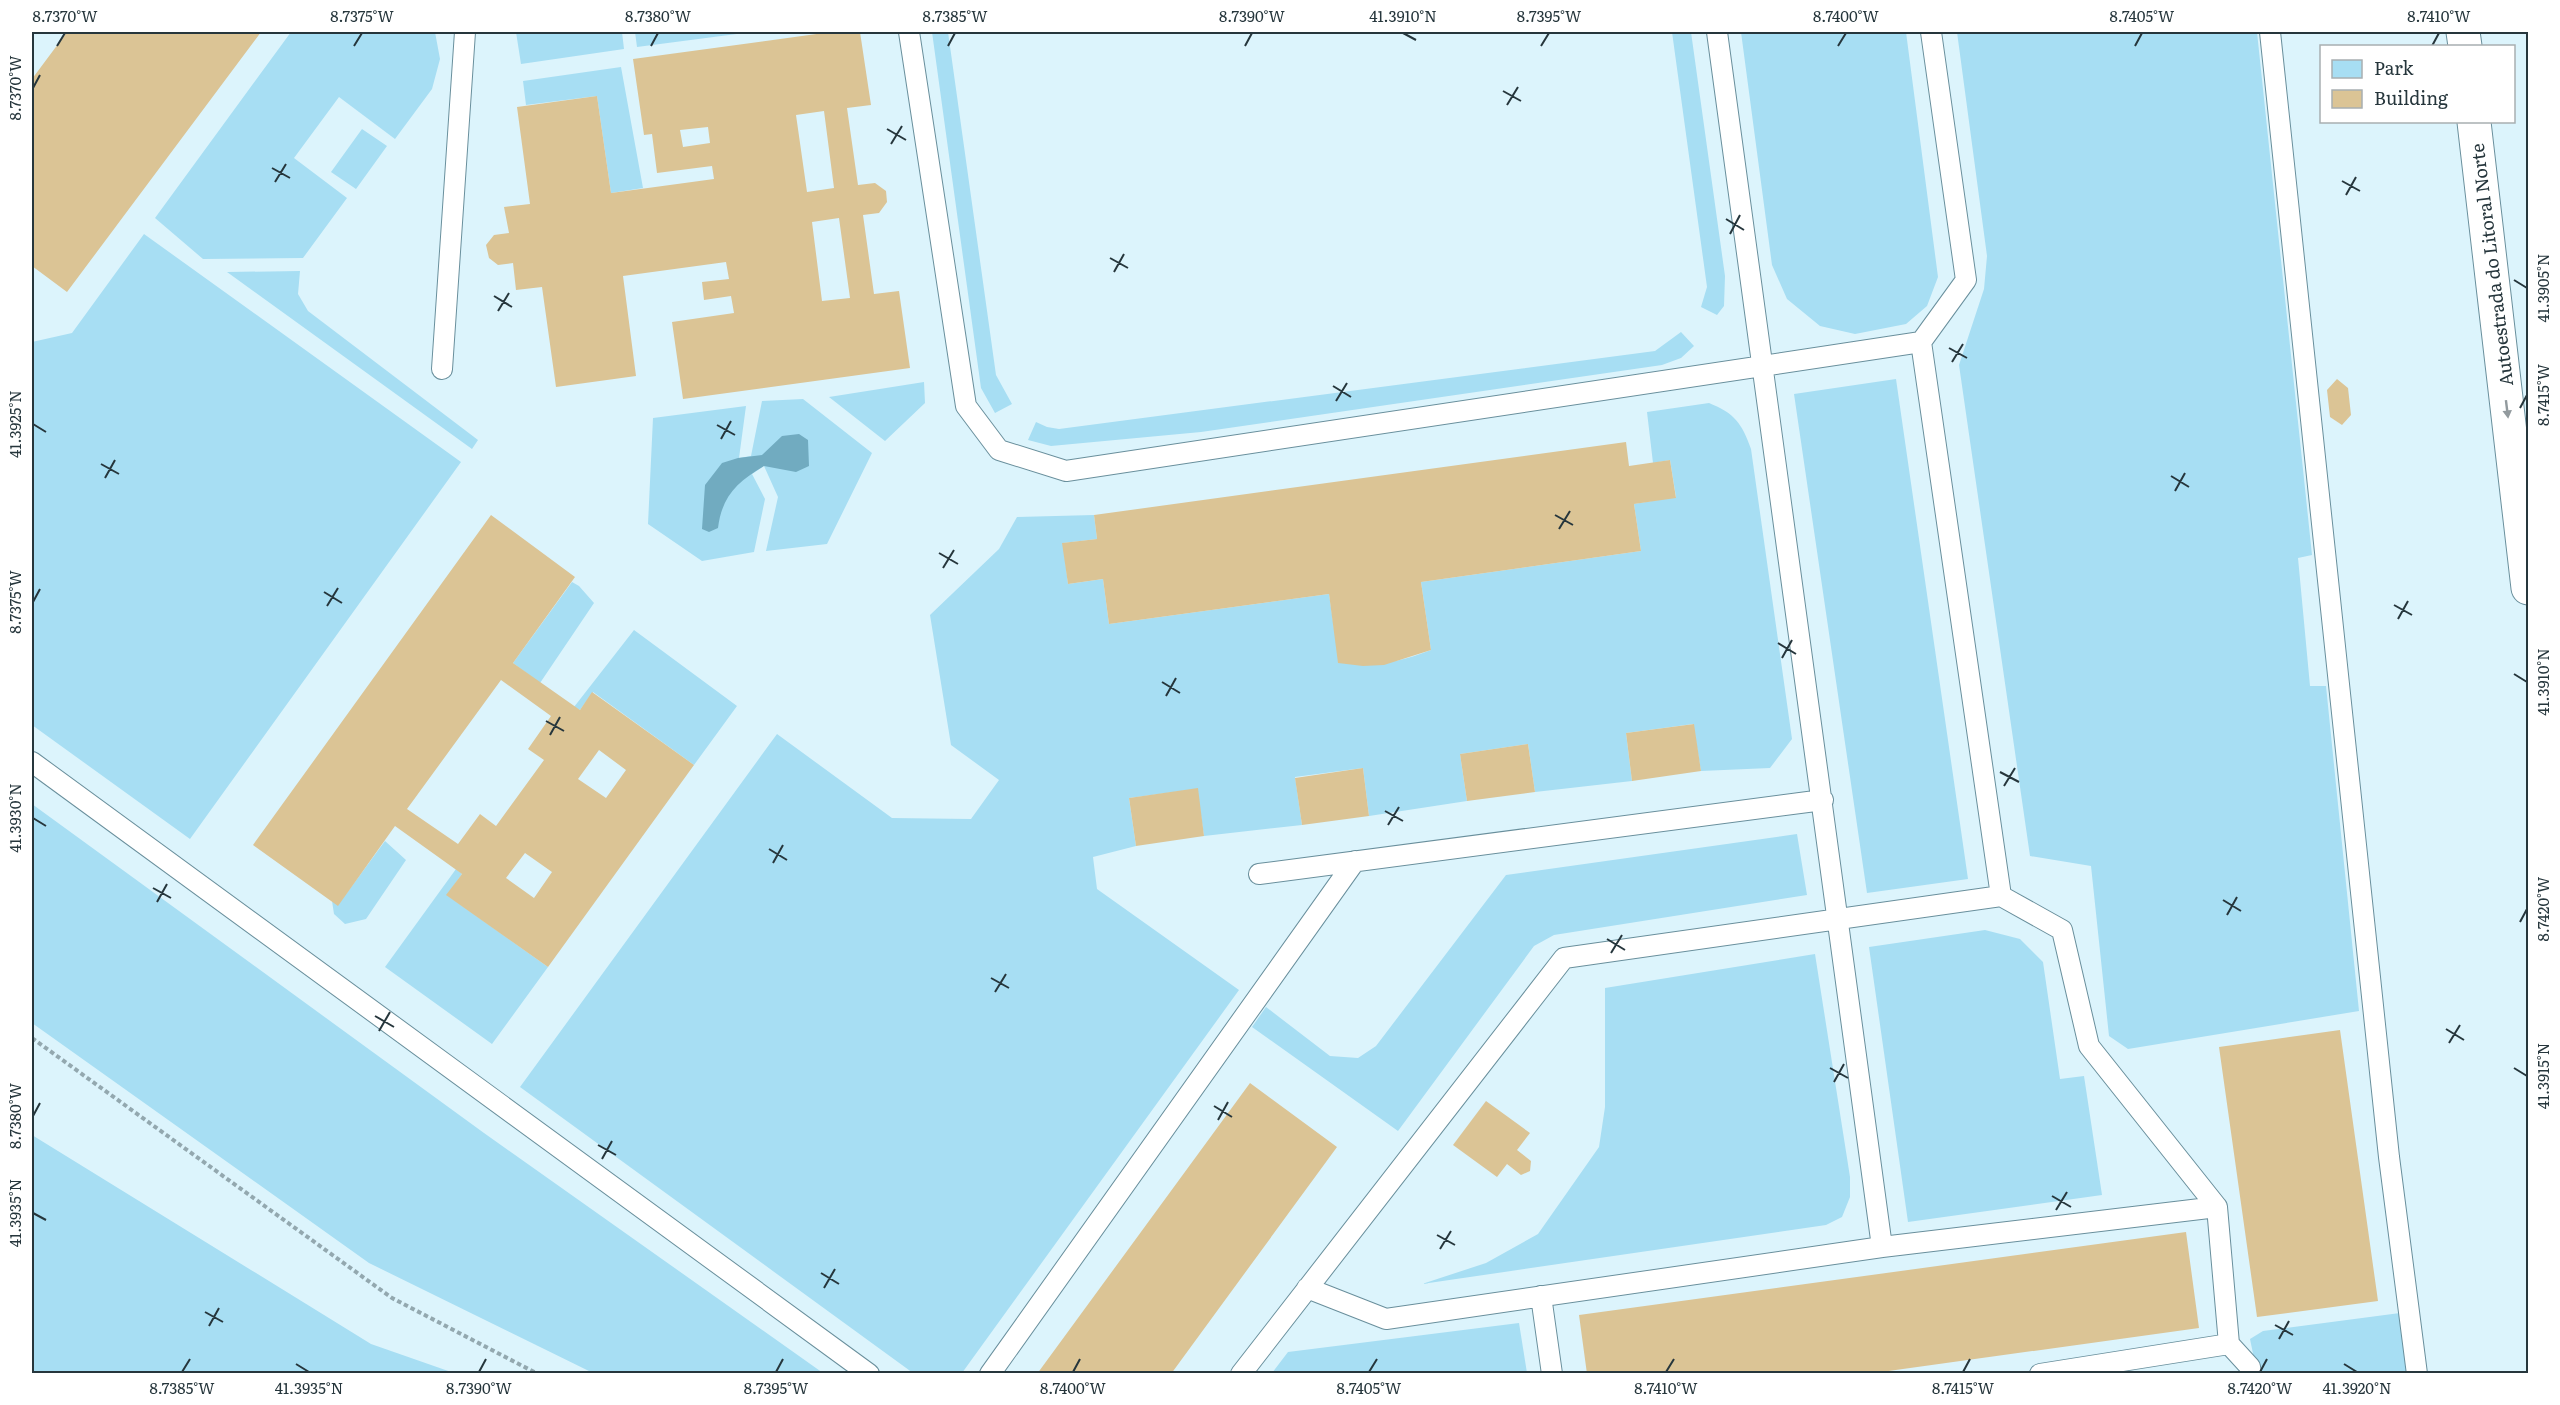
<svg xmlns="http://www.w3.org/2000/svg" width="2560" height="1405" font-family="Literata,serif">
  <rect width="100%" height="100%" fill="#dcf4fc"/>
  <path fill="#a7def3" d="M291,32H435L440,59L432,89L395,139L339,97L294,158L347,198L303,258L203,259L155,218Z
    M516,32H622L624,49L521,64Z
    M635,32H752L637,47Z
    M932,32H948L996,375L1012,404L995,413L981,388Z
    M1672,32H1691L1725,276L1724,306L1717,315L1701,307L1707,287Z
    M1741,32H1906L1938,277L1927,306L1906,324L1855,334L1820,326L1787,299L1772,265Z
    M1957,32H2257L2312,555L2298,558L2310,686H2326L2359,1011L2128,1049L2109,1036L2091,866L2030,856L1959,365L1984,289L1987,256Z
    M621,67L643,188L611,193L597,96L526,105L523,81Z
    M362,129L387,146L356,189L331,172Z
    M144,234L461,462L190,839L32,725V342L72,333Z
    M300,271L298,294L308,311L478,440L472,449L227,272Z
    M1681,332L1694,346L1681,358L1662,365L1201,432L1051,446L1028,440L1036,422L1047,427L1059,429L1655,351Z
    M1896,379L1968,879L1867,893L1794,394Z
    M924,382L925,403L885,441L829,397Z
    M803,399L872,453L827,544L766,551L778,497L764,466L752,474L765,499L754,552L702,561L648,524L653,418L746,406L739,458L751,456L762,401Z
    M1709,403C1734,413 1742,423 1751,449L1792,739L1770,768L1701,771L1693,724L1626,733L1632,781L1535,792L1528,744L1460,754L1467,801L1369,816L1363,768L1295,777L1302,825L1204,836L1197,789L1129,798L1136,846L1093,857L1097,889L1239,990L962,1373H913L520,1087L777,734L892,818L971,819L999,780L951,745L930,615L999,549L1017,517L1094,515L1097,539L1063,543L1068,584L1103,579L1109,624L1329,594L1339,662C1375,667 1397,663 1431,650L1421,582L1641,551L1634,504L1676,497L1670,460L1653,463L1647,412Z
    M572,582L579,586L594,603L540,683L513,663Z
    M634,630L737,706L694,765L593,692L580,710L574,707Z
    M32,804L484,1133L823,1373H593L369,1263L32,1023Z
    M1797,834L1807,895L1554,935L1534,946L1398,1131L1252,1027L1266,1007L1330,1056L1358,1058L1376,1046L1506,875Z
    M385,841L406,860L366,919L345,924L334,914L332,901L338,905Z
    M456,869L462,874L447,895L548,967L492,1044L385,967Z
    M1985,930L2020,939L2043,962L2060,1079L2084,1076L2102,1195L1908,1222L1869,947Z
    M1815,954L1850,1177V1197L1842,1217L1826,1225L1422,1284L1486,1263L1538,1234L1599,1147L1605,1107V988Z
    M32,1135L371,1344L454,1373H32Z
    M2400,1313L2409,1373H2257L2250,1339L2263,1331Z
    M1519,1323L1527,1373H1272L1288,1352Z"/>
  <path fill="#71abc0" d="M799,434L808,440L809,466L796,472L764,466C737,482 722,496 718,528L709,532L702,529L705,485L722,463L738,458L762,455L782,436Z"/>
  <path fill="#dbc495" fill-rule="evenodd" d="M67,32H261L67,292L32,266V79Z
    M831,32H860L871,105L847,108L858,185L875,183L886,191L887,202L879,213L863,215L874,294L899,291L910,368L683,399L672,322L734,313L731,296L704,300L702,282L729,279L726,262L623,276L636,376L556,387L542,287L516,290L513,263L498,265L489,258L486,245L494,235L509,233L504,207L530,204L517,107L597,96L611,193L714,179L712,166L657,173L652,134L644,135L633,59ZM824,111L834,188L807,192L796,115ZM708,127L710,143L683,147L680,130ZM839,218L850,298L822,301L812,222Z
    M2337,379L2348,388L2351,415L2342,425L2330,417L2327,390Z
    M1626,442L1629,466L1670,460L1676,498L1634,504L1641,551L1421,582L1431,650L1384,665L1363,666L1338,663L1329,594L1109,624L1103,579L1068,584L1062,543L1097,539L1094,515Z
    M491,515L575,577L513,663L580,710L592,692L694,765L548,967L446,895L462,874L395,826L338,906L253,845ZM501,680L551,716L528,749L544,760L496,826L480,814L458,844L407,809ZM599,750L626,770L606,798L578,779ZM525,853L552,872L534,898L506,878Z
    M1694,724L1701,771L1632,781L1626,733Z
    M1528,744L1535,792L1467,801L1460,754Z
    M1363,768L1369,816L1302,825L1295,778Z
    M1198,788L1204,836L1136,846L1129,798Z
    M2340,1030L2378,1301L2257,1317L2219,1047Z
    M1250,1083L1337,1147L1171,1374H1037Z
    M1486,1101L1530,1133L1517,1150L1531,1161L1530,1171L1521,1175L1507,1164L1497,1177L1453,1145Z
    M2186,1232L2199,1328L1867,1374H1587L1579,1315Z"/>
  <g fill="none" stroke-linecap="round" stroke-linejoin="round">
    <g stroke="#698f9c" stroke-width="22">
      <path id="service" d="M909,32L966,406L999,450L1066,471L1921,342L1966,280L1931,32
        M1717,32L1882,1247
        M2270,32L2389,1157L2417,1374
        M442,369L465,32
        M32,762L869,1374
        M1259,874L1823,800
        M2001,896L2062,930L2089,1046L2217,1207L2229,1344L2040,1374
        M1307,1288L1386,1319L1882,1247L2217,1207
        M1541,1296L1552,1374
        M2229,1344L2250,1367L2251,1374
        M990,1374L1355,861
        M1241,1374L1564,958L2001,896L1921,342"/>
    </g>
    <g stroke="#698f9c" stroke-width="35">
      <path id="motorway" d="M2463,32L2465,46
        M2474,122L2528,588"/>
    </g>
    <path stroke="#93a8af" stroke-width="4" stroke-dasharray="4.5 3" stroke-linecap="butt" d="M32,1038L392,1298L538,1374"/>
    <use href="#service" stroke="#fff" stroke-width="20"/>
    <use href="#motorway" stroke="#fff" stroke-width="33"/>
  </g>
  <defs><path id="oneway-solid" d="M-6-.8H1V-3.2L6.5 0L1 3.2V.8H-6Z" transform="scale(1.5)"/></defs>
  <use fill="#929a9e" href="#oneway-solid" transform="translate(2507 409) rotate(83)"/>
  <path fill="none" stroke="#26363c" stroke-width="2" d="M1403,33L1416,40M57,46L65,33M354,46L362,33M651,46L658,33M948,46L955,33M1245,46L1252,33M1541,46L1549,33M1838,46L1846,33M2135,46L2142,33M2432,46L2439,33M33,88L40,75M1503,91L1521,101M1507,105L1518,87M887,129L906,140M891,144L902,126M272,168L290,178M2342,181L2360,191M275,182L286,164M2346,195L2356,177M1726,219L1744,230M1730,234L1740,215M1110,258L1128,268M1114,272L1124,254M2514,280L2527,288M494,296L512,307M498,311L509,293M1949,348L1967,358M1952,362L1963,344M1333,386L1351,397M1336,401L1347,383M2520,408L2527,395M33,424L46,432M717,425L735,435M721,439L731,421M101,464L119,474M2171,476L2189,487M105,478L115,460M2175,491L2185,473M1555,515L1573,525M1559,529L1570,511M939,553L958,564M943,568L954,550M324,592L342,603M33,602L40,589M2394,605L2412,615M327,606L338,588M2398,619L2408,601M1778,643L1796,654M1782,658L1792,640M2514,674L2527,682M1162,682L1180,693M1166,696L1176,678M546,721L564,731M550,735L560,717M2000,772L2019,782M2004,786L2015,768M1385,811L1403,821M33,818L46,826M1388,825L1399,807M769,849L787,860M773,863L783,845M153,888L171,898M2223,900L2241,911M157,902L167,884M2227,915L2237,897M2520,922L2527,909M1607,939L1625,950M1611,953L1622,935M991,978L1009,988M995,992L1006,974M375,1016L394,1027M2446,1029L2464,1040M379,1031L390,1012M2449,1043L2460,1025M1830,1068L1848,1078M2514,1068L2527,1076M1834,1082L1844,1064M1214,1106L1232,1117M33,1116L40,1103M1218,1120L1228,1102M598,1145L616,1155M602,1159L612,1141M2052,1196L2071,1207M2056,1210L2067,1192M33,1213L46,1220M1437,1235L1455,1245M1440,1249L1451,1231M821,1273L839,1284M824,1288L835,1269M205,1312L223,1322M2275,1325L2293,1335M209,1326L219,1308M2279,1339L2289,1321M296,1364L309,1372M2344,1364L2357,1372M182,1372L190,1359M479,1372L486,1359M776,1372L783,1359M1073,1372L1080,1359M1369,1372L1377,1359M1666,1372L1674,1359M1963,1372L1970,1359M2260,1372L2267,1359"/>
  <g text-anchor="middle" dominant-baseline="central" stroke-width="5" stroke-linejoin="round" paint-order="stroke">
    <g font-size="18" fill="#26363c" stroke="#fff">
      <text transform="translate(2491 265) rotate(-97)">Autoestrada do Litoral Norte</text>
    </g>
  </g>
  <rect width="2560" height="1405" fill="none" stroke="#ffffff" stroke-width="66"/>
  <rect x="2320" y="45" width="195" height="78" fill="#ffffff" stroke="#a8afb1" stroke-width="1.5"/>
  <rect x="2332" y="60" width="30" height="18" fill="#a7def3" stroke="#a8afb1" stroke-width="1.5"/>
  <text x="2374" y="75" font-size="18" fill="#26363c">Park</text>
  <rect x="2332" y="90" width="30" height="18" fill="#dbc495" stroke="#a8afb1" stroke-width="1.5"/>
  <text x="2374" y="105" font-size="18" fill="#26363c">Building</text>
  <rect x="33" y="33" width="2494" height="1339" fill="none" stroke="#26363c" stroke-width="2"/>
  <g font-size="15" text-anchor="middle" fill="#26363c">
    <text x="65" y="22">8.7370°W</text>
    <text x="362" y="22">8.7375°W</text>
    <text x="658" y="22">8.7380°W</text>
    <text x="955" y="22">8.7385°W</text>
    <text x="1252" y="22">8.7390°W</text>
    <text x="1403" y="22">41.3910°N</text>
    <text x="1549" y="22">8.7395°W</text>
    <text x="1846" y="22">8.7400°W</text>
    <text x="2142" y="22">8.7405°W</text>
    <text x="2439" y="22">8.7410°W</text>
    <text transform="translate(16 88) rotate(-90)" y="5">8.7370°W</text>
    <text transform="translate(2544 288) rotate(-90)" y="5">41.3905°N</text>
    <text transform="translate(2544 395) rotate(-90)" y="5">8.7415°W</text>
    <text transform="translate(16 424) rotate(-90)" y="5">41.3925°N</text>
    <text transform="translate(16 602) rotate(-90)" y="5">8.7375°W</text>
    <text transform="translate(2544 682) rotate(-90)" y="5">41.3910°N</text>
    <text transform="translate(16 818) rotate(-90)" y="5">41.3930°N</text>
    <text transform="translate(2544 909) rotate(-90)" y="5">8.7420°W</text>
    <text transform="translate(2544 1076) rotate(-90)" y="5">41.3915°N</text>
    <text transform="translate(16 1116) rotate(-90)" y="5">8.7380°W</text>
    <text transform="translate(16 1213) rotate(-90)" y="5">41.3935°N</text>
    <text x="182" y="1394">8.7385°W</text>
    <text x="309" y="1394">41.3935°N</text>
    <text x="479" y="1394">8.7390°W</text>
    <text x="776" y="1394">8.7395°W</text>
    <text x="1073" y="1394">8.7400°W</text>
    <text x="1369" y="1394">8.7405°W</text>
    <text x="1666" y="1394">8.7410°W</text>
    <text x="1963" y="1394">8.7415°W</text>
    <text x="2260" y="1394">8.7420°W</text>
    <text x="2357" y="1394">41.3920°N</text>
  </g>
</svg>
